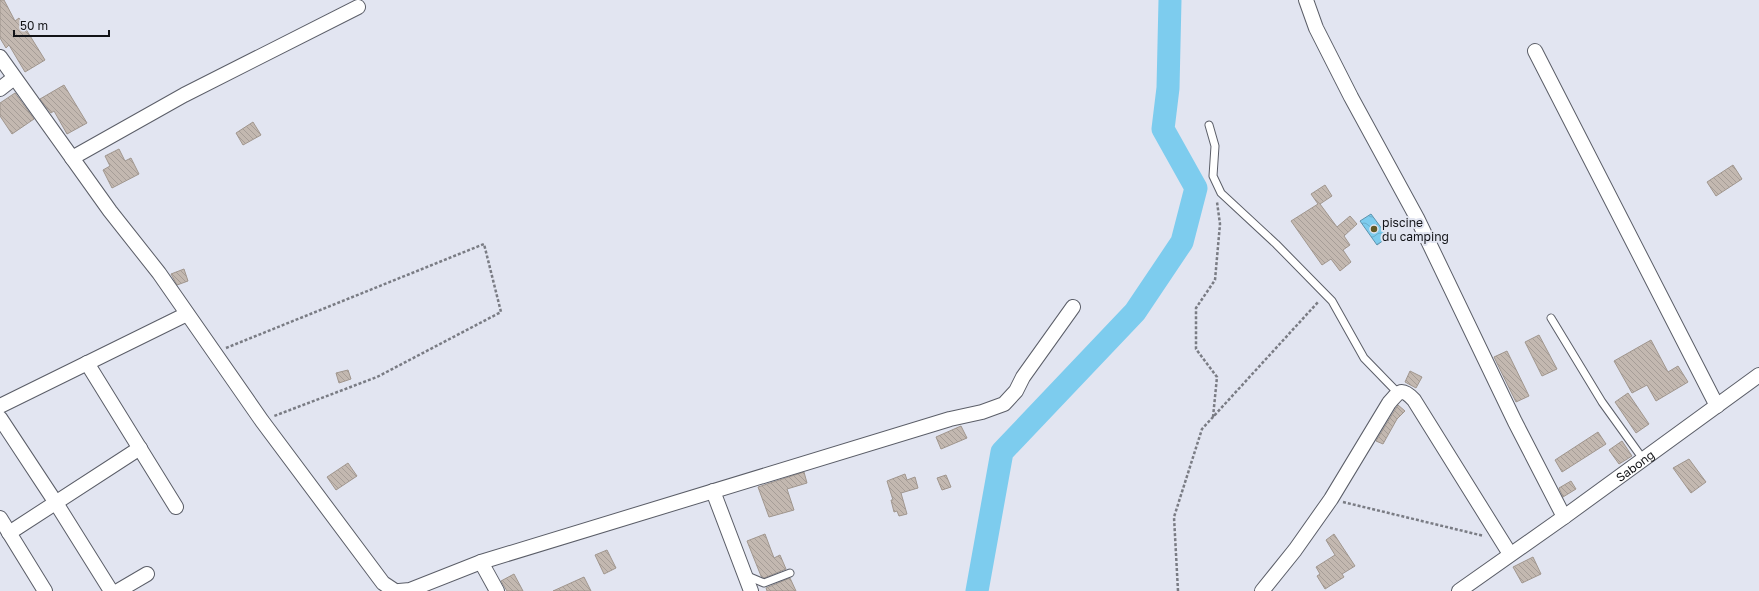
<svg xmlns="http://www.w3.org/2000/svg" width="1759" height="591" font-family="'Golos Text',sans-serif">
  <defs>
    <pattern id="water-waves" width="16" height="10" patternUnits="userSpaceOnUse"><rect width="16" height="10" fill="#7dccee"/><path d="M0 5q4-4 8 0t8 0" fill="none" stroke="#6baecb"/></pattern>
    <pattern id="building-back-hatch" width="6" height="6" patternUnits="userSpaceOnUse"><rect width="6" height="6" fill="#c3b8b0"/><path d="M-1 5l2 2M0 0l6 6M5-1l2 2" fill="none" stroke="#a69d97"/></pattern>
  </defs>
  <rect width="100%" height="100%" fill="#e2e5f1"/>
  <path fill="url(#water-waves)" stroke="#5d94ae" d="M1371,214L1388,237L1377,245L1360,221Z"/>
  <g fill="none" stroke-linecap="round" stroke-linejoin="round">
    <path stroke="#7dccee" stroke-width="23" d="M977,591L1002,452L1135,312L1182,242L1196,188L1163,129L1168,88L1170,0"/>
  </g>
  <path fill="url(#building-back-hatch)" stroke="#a0968e" d="M0,0H4L15,21L19,18L45,60L25,72L9,45L6,48L0,38Z
    M64,85L87,123L67,134L54,111L51,113L40,99Z
    M15,93L34,119L12,134L0,116V103Z
    M253,122L261,135L243,145L236,133Z
    M119,149L125,161L131,158L139,174L112,188L103,170L110,166L105,156Z
    M1733,165L1742,179L1716,196L1707,182Z
    M1325,185L1332,196L1320,204L1337,227L1350,216L1357,224L1344,236L1350,245L1343,250L1351,262L1340,271L1331,259L1322,265L1291,221L1318,204L1311,194Z
    M184,269L188,281L177,285L171,274Z
    M1539,335L1557,369L1542,376L1525,342Z
    M1651,340L1668,372L1678,366L1688,382L1656,401L1647,385L1632,393L1614,361Z
    M1507,351L1529,396L1516,402L1494,357Z
    M348,370L351,379L339,383L336,373Z
    M1410,371L1422,377L1416,388L1405,382Z
    M1628,393L1649,424L1636,433L1615,402Z
    M1398,405L1405,411L1397,419L1383,444L1376,441Z
    M961,426L967,438L941,449L936,437Z
    M1598,432L1606,444L1562,472L1555,460Z
    M1622,441L1632,456L1619,464L1609,450Z
    M1689,459L1706,482L1691,493L1673,468Z
    M348,463L357,476L336,490L327,477Z
    M804,472L807,483L787,489L794,510L769,517L758,487Z
    M905,474L907,480L915,477L918,488L901,493L907,514L899,516L897,511L894,512L891,500H893L887,481Z
    M946,475L951,487L942,490L937,478Z
    M1571,481L1576,489L1563,497L1559,488Z
    M765,534L774,558L780,555L786,569L764,578L761,576L747,541Z
    M1334,534L1355,566L1342,574L1344,577L1325,589L1317,576L1320,574L1316,567L1335,555L1326,540Z
    M607,550L616,568L604,574L595,555Z
    M1533,557L1541,574L1522,583L1513,567Z
    M514,574L523,591H507L501,581Z
    M584,577L591,591H553Z
    M790,578L796,591H767L766,588Z"/>
  <g fill="none" stroke-linecap="round" stroke-linejoin="round">
    <g stroke="#5b5e68" stroke-width="9">
      <path id="lane" d="M1209,125L1215,146L1213,176L1221,193L1276,244L1332,301L1364,358L1398,393
        M1551,318L1602,402L1643,459
        M745,575L764,583L790,573"/>
    </g>
    <g stroke="#5b5e68" stroke-width="16">
      <g id="street">
        <path d="M1306,0L1316,28L1351,97L1417,218L1515,422L1564,517"/>
        <path d="M1535,51L1717,406"/>
        <path d="M0,57L110,211L159,273L262,421L383,583L395,591"/>
        <path d="M0,89L14,78"/>
        <path d="M72,158L184,95L358,7"/>
        <path d="M87,363L176,507"/>
        <path d="M0,406L187,314"/>
        <path d="M0,418L56,503L111,591"/>
        <path d="M713,491L751,591"/>
        <path d="M0,518L45,591"/>
        <path d="M9,533L140,448"/>
        <path d="M481,562L497,591"/>
        <path d="M118,591L147,574"/>
        <path d="M399,591L410,590L481,562L950,419L982,412L1004,404L1016,391L1023,377L1073,307"/>
        <path d="M1262,591L1295,550L1331,499L1389,403C1399,391 1402,387 1414,400L1510,554"/>
        <path id="s1" d="M1459,591L1564,517L1759,375"/>
      </g>
    </g>
    <path stroke="#7a7c84" stroke-width="2.5" stroke-dasharray="3 2" stroke-linecap="butt" d="M226,348L484,244L501,312L377,377L274,416
      M1213,417L1217,377L1196,349V308L1215,280L1220,224L1217,202
      M1343,502L1484,536
      M1178,591L1174,517L1202,429L1319,301"/>
    <use href="#lane" stroke="#fff" stroke-width="7"/>
    <use href="#street" stroke="#fff" stroke-width="14"/>
  </g>
  <circle fill="#625925" stroke="#e2e5f1" stroke-width="1.5" cx="1374" cy="229" r="4"/>
  <g text-anchor="middle" dominant-baseline="central" stroke-width="4" stroke-linejoin="round" paint-order="stroke">
    <g font-size="12" fill="#121317" stroke="#e2e5f1" text-anchor="start">
      <text x="1382" y="222">piscine<tspan x="1382" dy="14">du camping</tspan></text>
    </g>
    <g font-size="12" fill="#121317" stroke="#e2e5f1">
      <text stroke="none"><textPath href="#s1" startOffset="216">Sabong</textPath></text>
    </g>
  </g>
  <path d="M14 30v6h95v-6" fill="none" stroke="#121317" stroke-width="2"/>
  <text x="20" y="30" font-size="12" fill="#121317" stroke="#e2e5f1" stroke-width="3" paint-order="stroke">50 m</text>
</svg>
